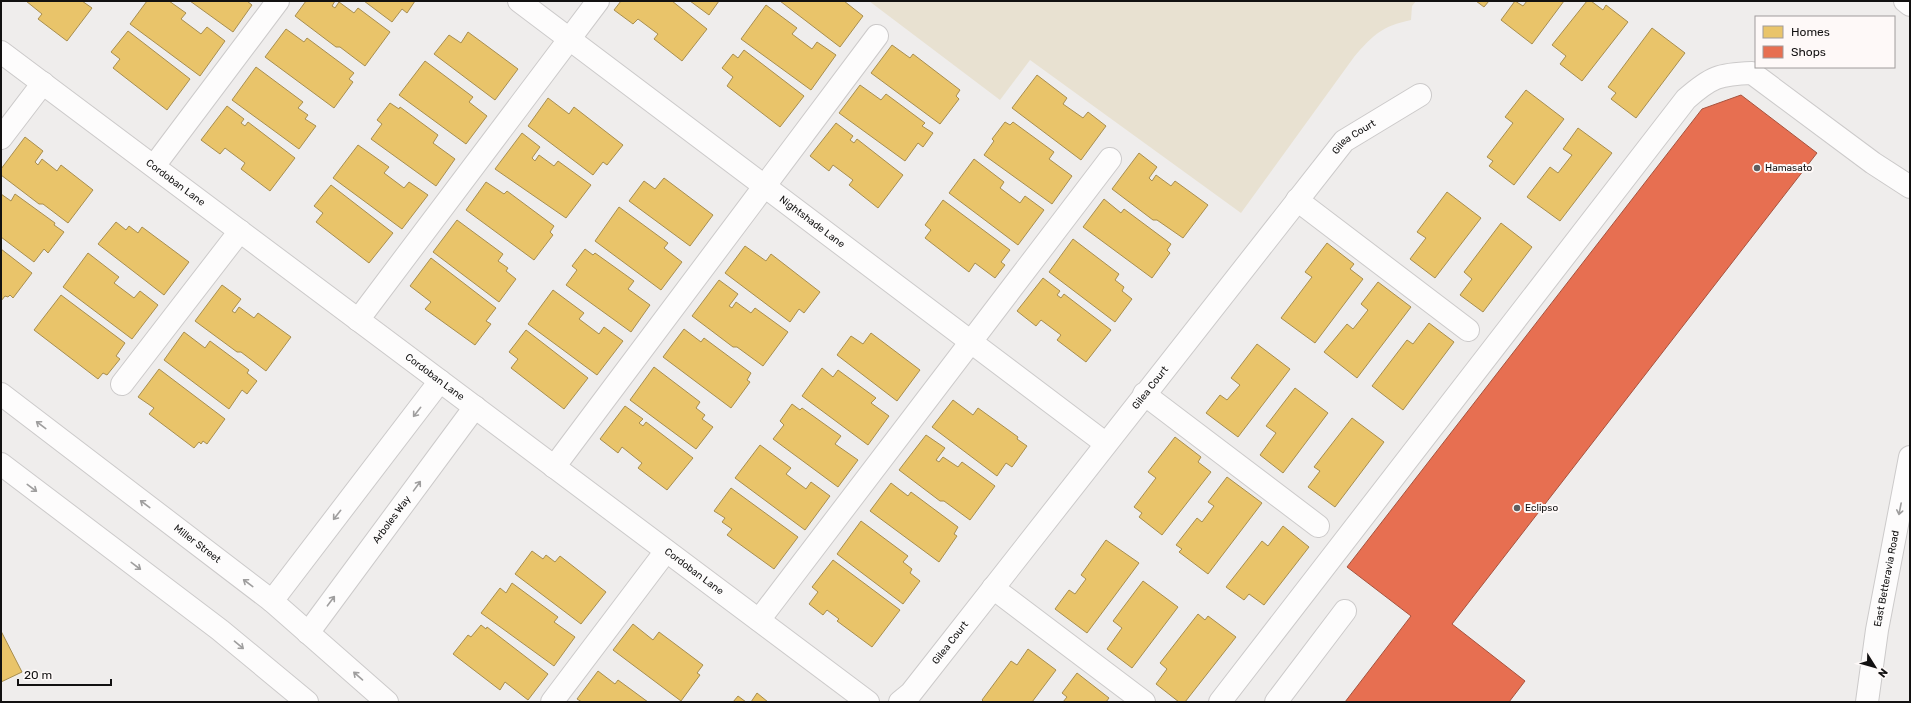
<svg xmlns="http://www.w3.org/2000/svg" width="1911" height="703" font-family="Rubik,sans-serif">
  <rect width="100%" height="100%" fill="#efedec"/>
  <path fill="#e8e1d1" d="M869,1H1416L1412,6L1411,20C1382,26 1373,35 1354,57L1241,213L1030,60L1000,100Z"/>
  <path fill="#e9c46a" stroke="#a88e4f" d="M26,1H82L92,8L67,41L38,19L42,14Z
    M147,1H169L186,13L181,19L201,34L207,27L225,41L200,76L130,24Z
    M190,1H247L252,5L233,32Z
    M306,1H335L332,6L335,8L339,2L354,13L358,8L390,32L365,66L340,47H336L295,16Z
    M364,1H415L407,13L402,9L392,22Z
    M621,1H672L707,29L682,61L654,39L658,34L638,19L633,24L614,10Z
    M690,1H719L709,15Z
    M780,1H844L863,16L840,47Z
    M1476,1H1489L1484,7Z
    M1515,1L1523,6L1527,1H1564L1532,44L1501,20Z
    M1587,1H1591L1603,10L1606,5L1628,22L1582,81L1560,64L1566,56L1552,45Z
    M766,5L797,28L792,34L812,49L817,42L836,55L811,90L741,39Z
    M1652,28L1685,53L1636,118L1611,99L1616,93L1608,87Z
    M286,29L304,42L307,38L354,73L349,79L353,82L334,108L265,57Z
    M128,31L190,79L167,110L113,68L120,59L111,52Z
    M468,32L518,69L495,100L434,54L449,35L461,43Z
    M892,45L910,58L913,54L960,90L956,96L959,99L940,124L871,73Z
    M744,50L804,96L780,127L727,86L733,77L722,68L733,54L738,58Z
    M425,61L473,97L469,102L487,116L466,144L399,95Z
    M256,67L303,102L298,108L308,115L305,119L316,126L299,149L232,100Z
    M1037,75L1067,98L1063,104L1083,118L1088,112L1106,126L1081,160L1012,108Z
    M860,85L881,100L886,94L925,123L922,126L933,133L923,147L918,143L905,161L839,113Z
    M1526,90L1564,119L1514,185L1489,166L1493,161L1487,157L1513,123L1505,117Z
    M548,98L569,114L574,107L623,145L607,165L603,162L593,175L528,126Z
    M390,103L399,109L400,107L438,135L433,143L455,159L436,186L371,139L382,124L377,120Z
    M227,106L244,119L241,123L245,126L248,122L295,158L270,191L241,169L245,163L225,148L220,154L201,140Z
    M1005,122L1010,125L1013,122L1054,152L1049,159L1072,176L1052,204L984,155L994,141L992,139Z
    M836,123L853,136L850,140L854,143L857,139L903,175L878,208L849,185L853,180L833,165L829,171L810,156Z
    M1578,128L1612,153L1560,221L1527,197L1550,167L1558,173L1572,155L1563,149Z
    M522,133L540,147L532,158L535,161L539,155L554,166L558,161L591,185L566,218L495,169Z
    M25,137L43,151L35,162L38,165L42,159L57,171L61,165L93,190L68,223L43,204H39L1,175V169Z
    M358,145L389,167L384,173L404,188L409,182L428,195L402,229L333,178Z
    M1139,153L1157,167L1149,178L1152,181L1156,175L1171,186L1175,181L1208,205L1183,238L1157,220H1153L1112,189Z
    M974,159L1004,182L1000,188L1020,203L1025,196L1044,210L1018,245L949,193Z
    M664,178L713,215L690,246L629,201L644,181L655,189Z
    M486,182L504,194L507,191L554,226L550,232L553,235L534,260L466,210Z
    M331,185L393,233L369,263L316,222L323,213L314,206Z
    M1447,192L1481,218L1435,278L1410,259L1426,238L1417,232Z
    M1,194L11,201L15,194L55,223L54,225L64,232L48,253L44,249L34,262L1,237Z
    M1104,199L1121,213L1124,209L1171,244L1167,250L1170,253L1152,278L1083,227Z
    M943,200L1010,250L1001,262L1005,265L995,278L975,263L969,272L925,238L931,230L925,225Z
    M619,207L668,243L664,248L682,262L661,290L595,241Z
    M457,220L503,254L498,261L508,268L506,271L516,279L499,302L433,252Z
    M116,222L126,230L129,226L138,233L142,227L189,262L164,295L98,244Z
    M1501,223L1532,247L1483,312L1460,295L1472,279L1464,272Z
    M1073,239L1119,274L1115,280L1124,287L1122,291L1132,299L1115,322L1049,272Z
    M1327,243L1354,264L1350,269L1363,279L1315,343L1281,318L1312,277L1305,272Z
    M745,246L766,261L771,254L820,292L804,313L799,309L790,322L725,273Z
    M1,249L32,273L13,298L10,295L8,297L5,296L1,301Z
    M585,249L593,255L595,253L634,281L628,289L650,305L631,332L566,285L577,270L572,266Z
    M88,253L119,277L114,283L134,298L140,291L158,305L132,339L63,287Z
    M431,258L496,308L486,321L491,324L475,345L425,309L431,302L410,286Z
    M1043,278L1060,291L1057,295L1061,298L1064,294L1111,330L1086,362L1057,340L1061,335L1041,320L1036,326L1017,311Z
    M719,280L738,294L729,306L732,308L736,302L751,313L755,308L788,332L763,366L737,347H733L692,316Z
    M1378,282L1411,307L1357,378L1324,352L1347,324L1353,329L1368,310L1361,304Z
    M222,285L241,299L232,311L235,313L239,307L254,318L258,313L291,337L266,371L241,352H237L195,321Z
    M553,290L584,313L579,319L599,334L604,327L623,341L597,375L528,324Z
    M61,295L125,343L116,356L120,359L107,375L103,373L98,379L34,330Z
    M1429,323L1454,342L1403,410L1372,386L1407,340L1413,344Z
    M684,329L701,342L704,338L751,373L747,380L750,382L731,408L663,357Z
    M526,330L588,378L564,409L511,368L518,359L509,352Z
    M184,332L205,348L210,341L249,370L247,373L257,381L247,394L242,390L229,409L164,360Z
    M871,333L920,370L897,401L837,355L851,336L863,344Z
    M1257,344L1290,369L1238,437L1206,413L1220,395L1227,400L1240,385L1231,378Z
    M654,367L700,402L696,408L705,415L702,419L713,427L696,449L630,400Z
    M822,368L833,377L838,370L876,398L871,403L889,416L868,445L802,396Z
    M159,369L225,419L207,444L203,441L201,444L199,442L194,448L149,414L154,408L138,397Z
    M1295,388L1328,413L1283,473L1260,455L1276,433L1266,426Z
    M953,400L973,415L978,408L1018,437L1017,439L1027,446L1012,467L1006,463L997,476L932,427Z
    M792,404L800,410L802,408L841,436L835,444L858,460L838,487L773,439L784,425L780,421Z
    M625,406L643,419L639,423L643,426L646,422L693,458L667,490L638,468L642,463L622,447L618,453L600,439Z
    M1352,418L1384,442L1335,507L1308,487L1320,471L1314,467Z
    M926,435L945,448L936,460L939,462L943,457L958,467L962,462L995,486L970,520L944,501H940L899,470Z
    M1175,437L1201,457L1198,462L1211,472L1162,535L1139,517L1142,513L1134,507L1156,478L1148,472Z
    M760,445L791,468L786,474L806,489L811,482L830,496L805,530L735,478Z
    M1227,477L1262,503L1208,574L1179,552L1182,549L1176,545L1197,518L1202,522L1214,506L1208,502Z
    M891,483L908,496L911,492L958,527L954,534L957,536L939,562L870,511Z
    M731,488L798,537L774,569L727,535L732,529L722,522L725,518L714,511Z
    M861,521L908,556L903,562L912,569L910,573L920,581L903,604L837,554Z
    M1283,526L1309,547L1264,605L1249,594L1244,600L1226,587L1262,541L1268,546Z
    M1106,540L1139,563L1087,633L1055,609L1069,590L1075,594L1086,579L1081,575Z
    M532,551L543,559L546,555L555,562L560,556L606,592L581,624L515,574Z
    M833,560L900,610L872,647L837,621L839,619L827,610L823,615L809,604L818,592L812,587Z
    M1143,581L1178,607L1132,668L1107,649L1122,628L1113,621Z
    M512,583L558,617L554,622L575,637L554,666L481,613L500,588L506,593Z
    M1198,614L1205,620L1208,616L1236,637L1185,702H1179L1156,684L1167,669L1160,663Z
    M633,624L653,640L659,632L703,665L697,673L700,675L681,701L613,650Z
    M481,625L486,629L487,627L548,674L528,700L505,682L500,690L453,654L468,635L471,637Z
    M1,631L22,672L1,682Z
    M1028,649L1056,670L1032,702H984L982,700L1011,661L1017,665Z
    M598,671L615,684L618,680L648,702H582L577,699Z
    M1077,673L1109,698L1106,702H1063L1067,697L1062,693Z
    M757,693L768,702H751Z
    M738,696L746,702H733Z"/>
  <path fill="#e76f51" stroke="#a7533e" d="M1741,95L1817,153L1452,624L1525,681L1509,702H1345L1411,616L1347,567L1702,109Z"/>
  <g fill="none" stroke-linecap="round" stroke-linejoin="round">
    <g stroke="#cccaca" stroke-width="24">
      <g id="minor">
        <path id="s1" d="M519,1L1105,443"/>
        <path d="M1905,1L1910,5"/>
        <path id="s2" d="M1,52L868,702"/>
        <path d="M1,138L43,83"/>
        <path d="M154,166L278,1"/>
        <path d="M1297,200L1468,330"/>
        <path d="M358,320L598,1"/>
        <path d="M122,384L240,231"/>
        <path id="s3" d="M1,394L272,601L387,702"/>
        <path d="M1144,394L1318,526"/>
        <path d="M1,464L220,630L307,702"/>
        <path d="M554,467L877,36"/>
        <path d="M993,588L1144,702"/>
        <path d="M272,601L440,381"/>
        <path d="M759,620L1110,159"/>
        <path id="s4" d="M308,633L475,407"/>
        <path d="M552,702L666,551"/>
        <path id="s5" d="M900,702L911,693L1344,141L1420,95"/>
        <path d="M1220,702L1686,99C1711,77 1719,74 1752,73L1873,163L1910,187"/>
        <path d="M1276,702L1345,611"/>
      </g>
    </g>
    <g stroke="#cccaca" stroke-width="24">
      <g id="highway">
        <path id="s6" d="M1867,702L1877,630L1910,457"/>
      </g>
    </g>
    <use href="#minor" stroke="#fdfcfc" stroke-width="22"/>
    <use href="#highway" stroke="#fdfcfc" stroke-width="22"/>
  </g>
  <defs><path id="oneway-shaft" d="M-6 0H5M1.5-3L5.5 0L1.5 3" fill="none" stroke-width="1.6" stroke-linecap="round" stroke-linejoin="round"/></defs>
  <g stroke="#9f9e9e">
    <use href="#oneway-shaft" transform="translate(417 412) rotate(128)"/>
    <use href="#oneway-shaft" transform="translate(41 425) rotate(-143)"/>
    <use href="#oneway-shaft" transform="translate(417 486) rotate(-54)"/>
    <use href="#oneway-shaft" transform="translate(32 488) rotate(37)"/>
    <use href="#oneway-shaft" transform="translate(145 504) rotate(-143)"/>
    <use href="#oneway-shaft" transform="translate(1900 509) rotate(101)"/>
    <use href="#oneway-shaft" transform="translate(337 515) rotate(128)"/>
    <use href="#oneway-shaft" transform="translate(136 566) rotate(37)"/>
    <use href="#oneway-shaft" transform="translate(248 583) rotate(-143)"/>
    <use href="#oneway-shaft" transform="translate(331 601) rotate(-53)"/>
    <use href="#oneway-shaft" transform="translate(239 645) rotate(40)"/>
    <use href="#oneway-shaft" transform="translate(358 676) rotate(-139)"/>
  </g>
  <g fill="#5f5e5e" stroke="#fef9f8" stroke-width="1.5">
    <circle cx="1757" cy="168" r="4"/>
    <circle cx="1517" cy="508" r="4"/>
  </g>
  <g text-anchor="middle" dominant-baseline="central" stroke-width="4" stroke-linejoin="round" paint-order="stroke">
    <g font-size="10" fill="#121111" stroke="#fef9f8">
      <text stroke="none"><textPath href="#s5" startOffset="726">Gilea Court</textPath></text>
      <text stroke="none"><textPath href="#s2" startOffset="218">Cordoban Lane</textPath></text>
      <text stroke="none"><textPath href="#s1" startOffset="367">Nightshade Lane</textPath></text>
      <text stroke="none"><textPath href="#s2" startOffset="542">Cordoban Lane</textPath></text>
      <text stroke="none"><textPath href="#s5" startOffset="402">Gilea Court</textPath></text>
      <text stroke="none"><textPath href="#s4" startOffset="141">Arboles Way</textPath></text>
      <text stroke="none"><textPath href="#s3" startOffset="247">Miller Street</textPath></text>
      <text stroke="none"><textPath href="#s2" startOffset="866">Cordoban Lane</textPath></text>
      <text stroke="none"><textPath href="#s6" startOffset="125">East Betteravia Road</textPath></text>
      <text stroke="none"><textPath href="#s5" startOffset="78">Gilea Court</textPath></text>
    </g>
    <g font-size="10" fill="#121111" stroke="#fef9f8" text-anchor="start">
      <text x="1765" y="168">Hamasato</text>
      <text x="1525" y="508">Eclipso</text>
    </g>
  </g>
  <rect width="1911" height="703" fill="none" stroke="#121111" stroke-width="4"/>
  <rect x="1755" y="16" width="140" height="52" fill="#fef9f8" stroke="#a09c9c"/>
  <rect x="1763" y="26" width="20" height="12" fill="#e9c46a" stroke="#a09c9c"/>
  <text x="1791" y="36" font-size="12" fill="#121111">Homes</text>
  <rect x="1763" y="46" width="20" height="12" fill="#e76f51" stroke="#a09c9c"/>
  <text x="1791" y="56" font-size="12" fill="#121111">Shops</text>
  <g transform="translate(1875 667) rotate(127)" stroke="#fef9f8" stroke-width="3" paint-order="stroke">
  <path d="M0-3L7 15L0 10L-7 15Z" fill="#121111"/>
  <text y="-6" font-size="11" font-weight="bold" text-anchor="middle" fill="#121111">N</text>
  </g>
  <path d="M18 679v6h93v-6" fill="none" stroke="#121111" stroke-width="2"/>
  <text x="24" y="679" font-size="12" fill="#121111" stroke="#fef9f8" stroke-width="3" paint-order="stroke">20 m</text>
</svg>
